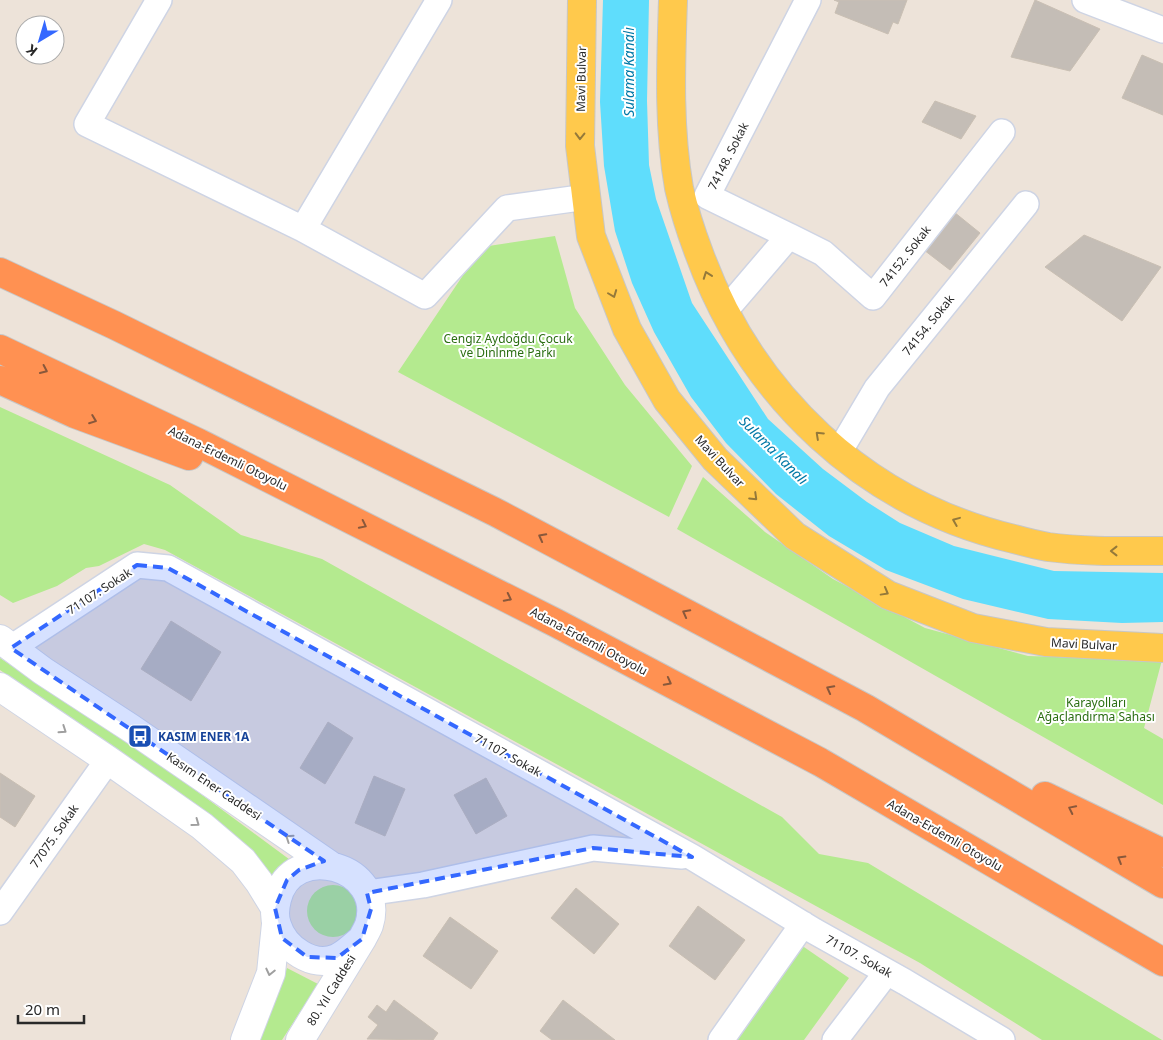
<svg xmlns="http://www.w3.org/2000/svg" width="1163" height="1040" font-family="'Noto Sans',sans-serif">
  <rect width="100%" height="100%" fill="#ede3d9"/>
  <path fill="#b4ea8f" d="M555,236L575,308L625,385L692,466L669,517L398,372L482,247Z
    M0,407L170,485L241,535L322,559L782,817L819,854L868,863L1162,1040H1042L920,963L165,550L144,544L99,566L86,568L57,586L13,603L0,595Z
    M703,477L765,532L833,579L925,628L1028,656L1162,660L1144,728L1163,739V805L677,529Z
    M0,658L164,767L297,865L274,886L156,779L0,670Z
    M307 911a26 26 0 1 1 52 0a26 26 0 1 1-52 0Z
    M801,945L849,978L804,1040H733Z
    M287,968L318,984L282,1040H260Z"/>
  <path fill="#5fddfc" d="M603,0H649L647,101L649,165L656,199L692,303L768,419L823,469L867,502L900,523L954,546L1054,571L1163,573V622L1122,623L1048,619L963,599L886,570L829,536L776,494L726,443L691,397L654,332L632,283L615,231L604,166L600,102Z"/>
  <path fill="#c4bdb6" stroke="#c9bfb3" d="M834,0H907L898,24L893,22L888,34L835,13L839,2Z
    M1035,0L1100,29L1070,71L1011,57Z
    M1142,55L1163,64V115L1122,98Z
    M935,101L976,116L961,139L922,122Z
    M954,212L980,233L950,270L924,250Z
    M1084,235L1161,267L1122,321L1045,267Z
    M171,621L221,652L191,701L141,669Z
    M328,722L353,738L325,784L300,768Z
    M0,773L35,796L15,827L0,817Z
    M374,776L405,789L385,836L355,823Z
    M486,778L507,816L476,834L454,795Z
    M576,888L619,924L594,954L551,918Z
    M698,906L745,940L715,980L669,946Z
    M450,917L498,951L471,989L423,956Z
    M394,1000L438,1033L433,1040L367,1039L378,1025L368,1017L377,1005L386,1012Z
    M563,1000L615,1040H552L540,1031Z"/>
  <g fill="none" stroke-linecap="round" stroke-linejoin="round">
    <g stroke="#ced4e4" stroke-width="28">
      <path id="street" d="M159,0L87,124L303,229L439,0
        M1085,0L1163,30
        M303,229L425,296L507,208L587,197
        M789,236L823,253L873,297L1002,132
        M724,312L789,236L707,196L808,0
        M839,452L877,388L1026,204
        M11,648L137,565L168,568L692,857L814,931L905,982L1002,1040
        M367,893L423,885L593,848L682,856
        M0,912L108,760
        M721,1040L803,924
        M835,1040L887,972"/>
    </g>
    <g stroke="#ced4e4" stroke-width="30">
      <path id="secondary" d="M0,639L43,671L132,729L330,865
        M0,687L108,760L202,826L243,861L259,882L275,908
        M245,1040L271,973L276,924
        M300,1040L362,939C364,935 367,930 369,925C387,866 292,839 277,899C275,907 274,917 277,925C284,948 313,969 337,958C346,954 355,945 362,939"/>
    </g>
    <g stroke="#c7c7c7" stroke-width="30">
      <path id="primary" d="M582,0L580,146L591,236L627,329L667,400L715,459L795,536L888,595L973,628L1046,642L1163,648
        M673,0C671,63 668,126 679,188C684,210 691,232 699,253C751,396 865,504 1014,539C1025,542 1037,545 1048,547C1086,552 1125,551 1163,551"/>
    </g>
    <g stroke="#c7c7c7" stroke-width="30">
      <path id="highway" d="M0,272L114,325L495,512L865,708L1163,884
        M0,349L199,443L556,623L820,762L1163,962
        M0,380L75,414L189,456
        M1045,796L1163,853"/>
    </g>
    <use href="#street" stroke="#fff" stroke-width="25"/>
    <use href="#secondary" stroke="#fff" stroke-width="28"/>
    <use href="#primary" stroke="#ffc94c" stroke-width="28"/>
    <use href="#highway" stroke="#ff9152" stroke-width="28"/>
  </g>
  <defs><path id="oneway-chevron" d="M-2-3.5L2.5 0L-2 3.5" fill="none" stroke-width="1.6" stroke-linecap="round" stroke-linejoin="round" transform="scale(1.25)"/></defs>
  <g stroke="#94793a">
    <use href="#oneway-chevron" transform="translate(580 136) rotate(91)"/>
    <use href="#oneway-chevron" transform="translate(707 275) rotate(-110)"/>
    <use href="#oneway-chevron" transform="translate(613 294) rotate(69)"/>
    <use href="#oneway-chevron" transform="translate(819 435) rotate(-137)"/>
    <use href="#oneway-chevron" transform="translate(754 497) rotate(44)"/>
    <use href="#oneway-chevron" transform="translate(956 521) rotate(-158)"/>
    <use href="#oneway-chevron" transform="translate(1114 551) rotate(-180)"/>
    <use href="#oneway-chevron" transform="translate(885 592) rotate(29)"/>
  </g>
  <g stroke="#89583b">
    <use href="#oneway-chevron" transform="translate(44 370) rotate(25)"/>
    <use href="#oneway-chevron" transform="translate(93 420) rotate(21)"/>
    <use href="#oneway-chevron" transform="translate(363 525) rotate(26)"/>
    <use href="#oneway-chevron" transform="translate(542 537) rotate(-152)"/>
    <use href="#oneway-chevron" transform="translate(508 598) rotate(27)"/>
    <use href="#oneway-chevron" transform="translate(686 613) rotate(-152)"/>
    <use href="#oneway-chevron" transform="translate(668 682) rotate(28)"/>
    <use href="#oneway-chevron" transform="translate(830 689) rotate(-152)"/>
    <use href="#oneway-chevron" transform="translate(1072 809) rotate(-154)"/>
    <use href="#oneway-chevron" transform="translate(1121 859) rotate(-149)"/>
  </g>
  <g stroke="#9f9f9f">
    <use href="#oneway-chevron" transform="translate(63 730) rotate(34)"/>
    <use href="#oneway-chevron" transform="translate(196 823) rotate(36)"/>
    <use href="#oneway-chevron" transform="translate(289 838) rotate(-146)"/>
    <use href="#oneway-chevron" transform="translate(270 972) rotate(103)"/>
  </g>
  <path fill="#3468ff" fill-opacity="0.2" stroke="#3468ff" stroke-width="4" stroke-dasharray="10 6" stroke-linejoin="round" d="M137,565L168,568L692,857L593,848L367,893L371,909L362,939L337,958L307,957L282,938L275,908L287,880L299,870L324,861L11,648Z"/>
  <defs>
    <g id="bus-square" transform="scale(1.25)"><rect x="-9" y="-9" width="18" height="18" rx="4" fill="#1a4fb4" stroke="#fff"/><path d="M-5-6H5V4H4V6H2V4H-2V6H-4V4H-5ZM-3.5-4V0h7V-4ZM-3.5 1.2v1.5H-2V1.2ZM2 1.2v1.5H3.5V1.2Z" fill="#fff"/></g>
  </defs>
  <g fill-rule="evenodd">
    <use href="#bus-square" x="140" y="736"/>
  </g>
  <g text-anchor="middle" dominant-baseline="central" stroke-width="4" stroke-linejoin="round" paint-order="stroke">
    <g font-size="12" fill="#292929" stroke="#fff">
      <text transform="translate(581 79) rotate(-89)">Mavi Bulvar</text>
      <text transform="translate(728 156) rotate(-63)">74148. Sokak</text>
      <text transform="translate(905 256) rotate(-52)">74152. Sokak</text>
      <text transform="translate(928 325) rotate(-51)">74154. Sokak</text>
      <text transform="translate(228 458) rotate(26)">Adana-Erdemli Otoyolu</text>
      <text transform="translate(720 461) rotate(47)">Mavi Bulvar</text>
      <text transform="translate(99 591) rotate(-33)">71107. Sokak</text>
      <text transform="translate(589 641) rotate(28)">Adana-Erdemli Otoyolu</text>
      <text transform="translate(1084 644) rotate(3)">Mavi Bulvar</text>
      <text transform="translate(508 755) rotate(29)">71107. Sokak</text>
      <text transform="translate(214 786) rotate(34)">Kasım Ener Caddesi</text>
      <text transform="translate(945 835) rotate(30)">Adana-Erdemli Otoyolu</text>
      <text transform="translate(54 836) rotate(-55)">77075. Sokak</text>
      <text transform="translate(859 956) rotate(29)">71107. Sokak</text>
      <text transform="translate(331 990) rotate(-58)">80. Yıl Caddesi</text>
    </g>
    <g font-size="12" fill="#2b6e12" stroke="#fff">
      <text x="508" y="338">Cengiz Aydoğdu Çocuk<tspan x="508" dy="14">ve Dinlnme Parkı</tspan></text>
      <text x="1096" y="702">Karayolları<tspan x="1096" dy="14">Ağaçlandırma Sahası</tspan></text>
    </g>
    <g font-size="12" font-weight="bold" fill="#164399" stroke="#fff" text-anchor="start">
      <text x="158" y="736">KASIM ENER 1A</text>
    </g>
    <g font-size="14" font-style="italic" fill="#0078a6" stroke="#fff">
      <text transform="translate(628 72) rotate(-90)">Sulama Kanalı</text>
      <text transform="translate(774 450) rotate(45)">Sulama Kanalı</text>
    </g>
  </g>
  <g transform="translate(40 40) rotate(218)"><circle r="24" fill="#ffffff" stroke="#a9a9a9"/>
  <path d="M0-4L9 19L0 12L-9 19Z" fill="#3468ff"/>
  <text y="-8" font-size="14" font-weight="bold" text-anchor="middle" fill="#292929">K</text>
  </g>
  <path d="M18 1015v8h66v-8" fill="none" stroke="#292929" stroke-width="2.5"/>
  <text x="25" y="1015" font-size="15" fill="#292929" stroke="#ffffff" stroke-width="4" paint-order="stroke">20 m</text>
</svg>
